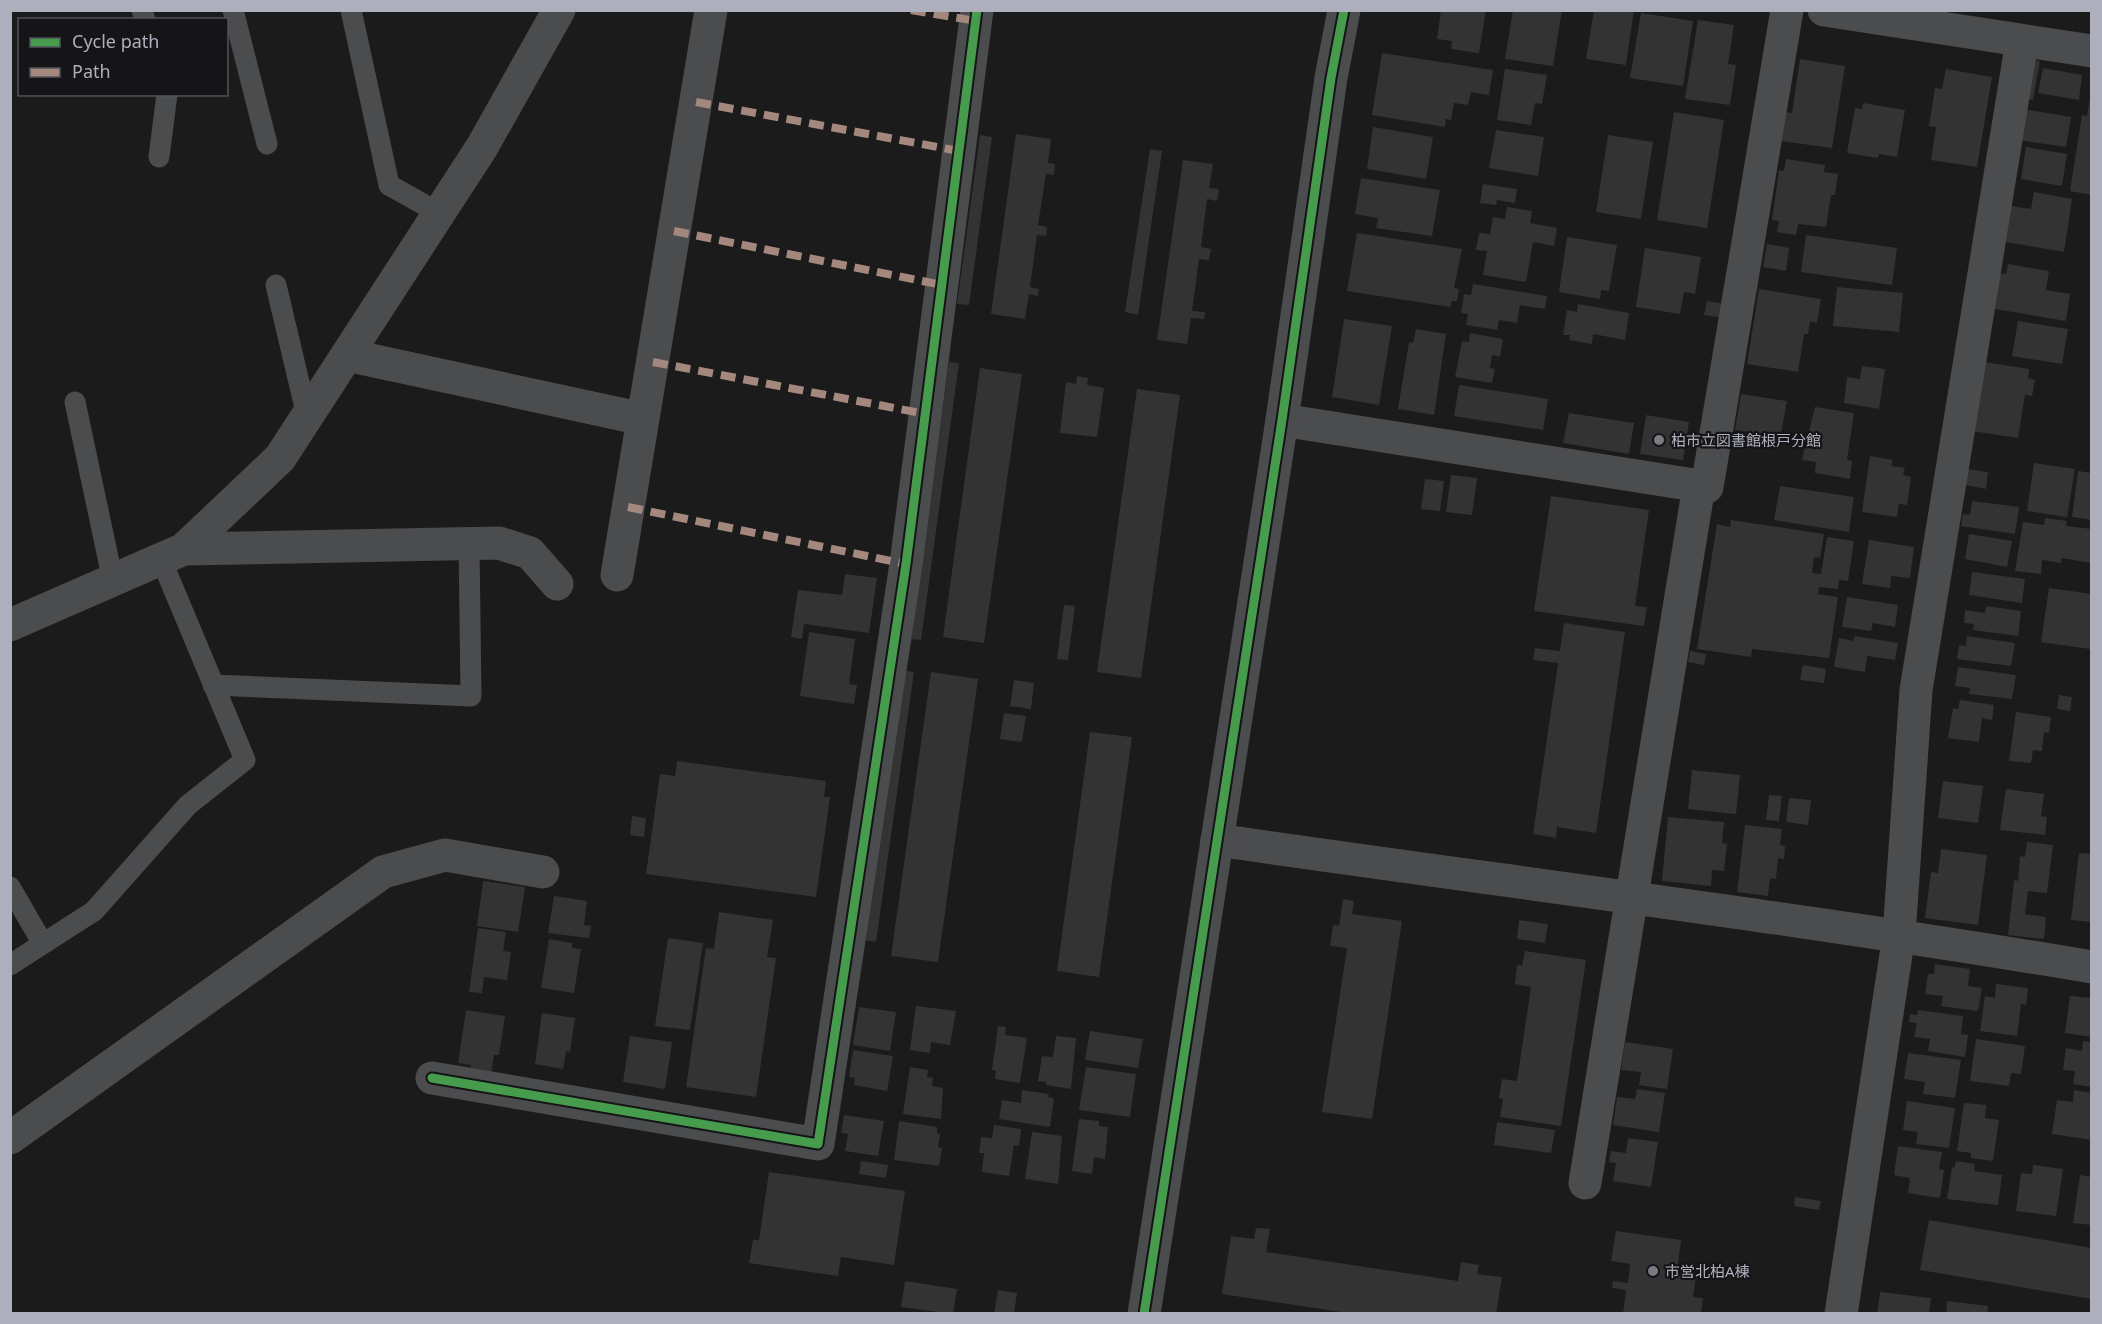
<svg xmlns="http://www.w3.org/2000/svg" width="2102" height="1324" font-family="'Noto Sans','Noto Sans JP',sans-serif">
  <rect width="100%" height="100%" fill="#1b1b1b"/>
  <path fill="#333" d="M1441,10H1486L1479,53L1451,49L1452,41L1437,39Z
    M1513,10H1562L1553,66L1505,59Z
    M1594,10H1634L1626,65L1586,59Z
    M1641,13L1693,21L1683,86L1630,78Z
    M1698,20L1734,25L1728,64L1736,65L1730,105L1685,99Z
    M1382,53L1493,70L1489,95L1471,92L1468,105L1454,103L1451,120L1446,119L1445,127L1372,115Z
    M1800,59L1845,66L1832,148L1781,141L1785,112L1792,113Z
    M2029,59L2040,61L2033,100L2022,98Z
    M2043,68L2082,75L2079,100L2038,93Z
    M1505,69L1547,75L1542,104L1535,103L1531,125L1497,120Z
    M1946,69L1992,77L1977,167L1931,160L1936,127L1929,126L1935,88L1942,89Z
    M2090,98H2092V195L2070,191L2082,115L2087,116Z
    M1863,103L1905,110L1897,157L1879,154L1878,158L1847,153L1855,108L1862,109Z
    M2023,109L2071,117L2066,147L2018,140Z
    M1674,112L1724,120L1707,228L1657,220Z
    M1373,127L1433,137L1426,179L1367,169Z
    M1496,130L1544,137L1538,176L1489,168Z
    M1016,134L1051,139L1048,163L1055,164L1054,175L1046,174L1038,225L1047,227L1046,236L1037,235L1030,287L1039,289L1038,296L1029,294L1025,319L991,314Z
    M980,135L992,137L969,305L957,304Z
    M1608,135L1653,142L1641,219L1596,212Z
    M2026,147L2067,154L2062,186L2021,179Z
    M1150,149L1162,151L1138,315L1125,312Z
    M1786,159L1825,165L1824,172L1838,174L1835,195H1831L1826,227L1798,224L1796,235L1777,232L1779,221L1772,220L1779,170L1784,171Z
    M1183,160L1213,164L1209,188L1219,189L1217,201L1207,199L1201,247L1211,249L1209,260L1199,259L1192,311L1205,312L1204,319L1191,318L1187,344L1157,340Z
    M1361,178L1440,190L1432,236L1376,228L1378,218L1355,214Z
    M1483,184L1517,189L1515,203L1497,200L1496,205L1480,203Z
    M2034,192L2072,199L2064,252L2006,242L2011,206L2031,209Z
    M1507,207L1532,211L1530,223L1557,228L1554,246L1533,242L1526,282L1483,275L1487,251L1476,250L1479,233L1490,234L1493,217L1505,219Z
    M1357,233L1462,249L1454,288L1459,289L1457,301H1452L1450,307L1347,291Z
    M1806,235L1897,248L1892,285L1801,272Z
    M1567,237L1617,245L1609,291L1601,290L1600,299L1559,292Z
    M1767,244L1789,248L1786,271L1763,267Z
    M1645,248L1701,257L1695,294L1684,292L1680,314L1636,307Z
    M2008,264L2049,271L2046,290L2070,294L2066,321L1989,308L1995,273L2006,274Z
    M1473,284L1547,296L1545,309L1520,305L1517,323L1499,320L1497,330L1466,325L1468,314L1461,313L1464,294L1471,295Z
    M1837,287L1903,293L1899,332L1833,326Z
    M1759,289L1821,299L1817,323L1810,321L1808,334H1804L1798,372L1747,364Z
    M1707,301L1726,304L1724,318L1704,315Z
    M1578,304L1629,313L1625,340L1593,334L1592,344L1569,340L1570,335H1563L1567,310L1577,312Z
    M1344,319L1392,326L1379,405L1332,397Z
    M2018,321L2068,329L2062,364L2012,356Z
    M1416,329L1446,334L1434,415L1398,409L1409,342L1413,343Z
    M1470,333L1503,339L1500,357L1492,355L1490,368L1495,369L1492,383L1455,377L1462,341L1469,342Z
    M949,362L959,363L921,640L911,639Z
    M1984,362L2029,369L2028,378L2035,380L2032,396L2025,395L2018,438L1972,431Z
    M1862,366L1885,369L1879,409L1844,403L1847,377L1860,379Z
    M980,368L1022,374L984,643L943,637Z
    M1077,376L1088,378L1087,385L1104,388L1097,437L1060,433L1066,382L1076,384Z
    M1459,385L1548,399L1543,430L1454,416Z
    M1137,389L1180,395L1141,678L1097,672Z
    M1741,394L1787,401L1779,445L1762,442L1763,434L1735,430Z
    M1815,407L1854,413L1847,460L1852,461L1850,479L1815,473L1816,462L1802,460Z
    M1569,413L1634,423L1629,454L1563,443Z
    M1646,415L1689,422L1683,460L1640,454Z
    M1870,456L1893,460L1891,466L1905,468L1903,475L1911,477L1907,505L1899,504L1897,517L1862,512Z
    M2034,463L2075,469L2067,517L2027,511Z
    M1967,469L1988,472L1986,489L1965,485Z
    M2078,471L2092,473V520L2072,517Z
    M1451,475L1477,478L1472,515L1446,512Z
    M1425,479L1444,481L1440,511L1421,509Z
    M1780,486L1854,497L1849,532L1774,520Z
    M1551,496L1649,510L1635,606L1647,607L1644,626L1534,611Z
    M1972,501L2019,507L2015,534L1961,526L1963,514L1970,515Z
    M2045,518L2067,521L2066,526L2092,529V563L2061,558V563L2042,560L2041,574L2015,571L2023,522L2044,525Z
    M1731,520L1824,534L1820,558L1814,557L1812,573L1821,574L1827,537L1854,541L1848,581L1839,580L1838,589L1819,587L1818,594L1838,597L1829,658L1752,649L1751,657L1697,649L1717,524L1730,527Z
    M1969,534L2012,541L2007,567L1965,559Z
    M1869,540L1914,547L1910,578L1891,576L1890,588L1862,584Z
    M1972,572L2025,579L2022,603L1969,595Z
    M845,574L877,578L869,633L804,624L802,639L791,637L798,590L842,595Z
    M2049,588L2092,594L2090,649L2041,642Z
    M1847,597L1898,605L1895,627L1873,623L1871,631L1842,627Z
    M1064,605L1075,606L1068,660L1057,659Z
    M1986,606L2021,611L2018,636L1973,630L1974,624L1964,623L1965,610L1985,613Z
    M1564,623L1625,632L1596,833L1557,827L1556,838L1533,834L1558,663L1533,660L1535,648L1560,651Z
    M809,632L855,639L849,684L857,685L854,704L800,696Z
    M1855,636L1898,643L1895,660L1867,656L1865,672L1834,667L1839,638L1853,641Z
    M1967,636L2015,643L2011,666L1957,659L1959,645L1966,646Z
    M1690,651L1706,654L1704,665L1688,662Z
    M1803,665L1826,669L1824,683L1800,680Z
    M1958,667L2016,675L2012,699L1969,694L1970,688L1955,686Z
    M902,670L914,672L876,942L864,940Z
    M931,672L978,679L938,962L891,956Z
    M1014,680L1034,683L1031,709L1010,706Z
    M2059,695L2072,697L2070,711L2057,709Z
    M1960,700L1994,705L1992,720L1982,718L1979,742L1948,738L1953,708L1958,709Z
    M2016,712L2051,717L2049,733L2044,732L2042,751L2033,750L2031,763L2009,761Z
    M1004,713L1026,716L1022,742L1000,739Z
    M1090,732L1132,737L1099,977L1057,971Z
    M677,761L826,781L824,797H830L816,897L646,874L660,774L675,776Z
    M1692,770L1740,775L1736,814L1688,809Z
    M1943,781L1983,786L1978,823L1938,818Z
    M2006,789L2044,794L2041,816L2047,817L2045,835L2000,830Z
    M1769,795L1782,796L1779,821L1766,820Z
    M1789,798L1811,800L1808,825L1786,822Z
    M632,816L646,818L644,837L630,835Z
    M1668,817L1724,822L1722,843L1727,844L1724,871L1712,870L1711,886L1662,881Z
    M1745,825L1782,829L1780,845L1785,846L1784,859L1778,858L1776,879L1770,878L1768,896L1737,892Z
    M2027,842L2053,845L2047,893L2028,891L2025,914L2046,917L2044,939L2008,935L2014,880L2018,881L2020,856L2025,857Z
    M1941,849L1987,855L1978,925L1925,918L1931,872L1938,873Z
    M2079,853L2092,854V922L2071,920Z
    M483,881L525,887L518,932L477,926Z
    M554,896L587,901L584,925L591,926L589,938L548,933Z
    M1343,899L1354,901L1352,914L1402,921L1372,1119L1322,1112L1347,948L1330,946L1333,925L1339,926Z
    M719,912L773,920L767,957L776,958L756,1097L686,1087L706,948L714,949Z
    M1519,920L1548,924L1545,943L1517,939Z
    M478,928L506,932L503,951L511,952L507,980L484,977L482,993L469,992Z
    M668,938L703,943L690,1030L655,1026Z
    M549,939L572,943V948L581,949L574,993L541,988Z
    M1525,951L1586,960L1561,1126L1500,1117L1503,1099L1499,1098L1502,1079L1517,1081L1531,987L1515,984L1517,965L1522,966Z
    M1935,964L1970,969L1968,986L1982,988L1978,1011L1941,1006L1943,996L1925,994L1928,974H1934Z
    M1996,984L2028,988L2026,1005L2021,1004L2017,1036L1980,1031L1985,996L1995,998Z
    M2070,996L2092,998V1037L2065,1033Z
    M916,1006L956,1011L950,1045L931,1042L930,1053L910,1050Z
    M859,1007L896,1012L890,1051L853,1045Z
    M466,1010L505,1016L499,1055H494L491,1074L470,1071L471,1065L458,1063Z
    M1918,1010L1963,1016L1961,1034L1968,1035L1965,1057L1928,1051L1930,1039L1914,1037L1917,1023L1909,1022L1910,1014L1917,1015Z
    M542,1013L575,1018L570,1052L566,1051L563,1069L535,1064Z
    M998,1026L1006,1027L1005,1035L1027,1038L1020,1083L995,1079L996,1071L992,1070Z
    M1090,1031L1143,1039L1138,1068L1085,1060Z
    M630,1036L672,1042L665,1089L623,1082Z
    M1056,1036L1076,1038L1071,1089L1046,1085V1082L1038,1081L1042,1056L1053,1057Z
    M1976,1039L2025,1046L2021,1074L2011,1073L2009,1086L1970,1081Z
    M2083,1041L2092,1042V1087L2073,1084L2075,1071L2063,1070L2066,1048L2082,1051Z
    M1625,1042L1673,1049L1667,1089L1639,1085L1641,1072L1621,1070Z
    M853,1050L893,1056L887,1091L854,1085L855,1078L849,1077Z
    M1908,1053L1961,1060L1955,1098L1923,1094L1925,1082L1904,1079Z
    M910,1067L928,1070L927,1077L933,1078L932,1086L943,1088L941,1119L903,1114Z
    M1086,1067L1136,1074L1130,1117L1079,1110Z
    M1637,1089L1665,1093L1659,1132L1613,1125L1617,1097L1635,1099Z
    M1022,1090L1049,1094L1048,1097L1054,1098L1050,1127L999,1119L1002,1100L1021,1103Z
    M2074,1090L2092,1093V1140L2052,1134L2057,1100L2073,1102Z
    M1907,1101L1955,1108L1949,1148L1916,1144L1918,1132L1903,1130Z
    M1964,1103L1986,1105L1985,1118L1999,1120L1993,1161L1971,1158V1153L1957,1151Z
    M844,1115L884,1121L878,1156L845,1151L848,1134L841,1133Z
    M1079,1119L1099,1121V1126L1108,1127L1105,1159L1094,1157L1092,1174L1072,1171Z
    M899,1121L937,1127V1133L940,1134L938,1147L942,1148L939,1166L894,1160Z
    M1497,1122L1555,1130L1551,1153L1494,1145Z
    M994,1125L1021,1129L1019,1146L1014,1145L1009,1176L982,1172L984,1153H979L981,1137L992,1138Z
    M1032,1132L1062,1136L1058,1184L1025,1179Z
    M1628,1138L1658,1142L1651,1187L1613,1181L1616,1163L1609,1162L1611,1151L1626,1153Z
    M1898,1146L1942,1152L1939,1169L1944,1170L1940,1198L1908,1193L1910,1178L1894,1175Z
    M861,1161L888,1165L886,1178L859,1174Z
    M1956,1161L1975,1164L1974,1171L2002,1175L1998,1205L1947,1199L1952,1167L1954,1168Z
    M2033,1165L2063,1169L2056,1216L2016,1211L2021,1173L2032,1174Z
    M769,1172L905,1191L894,1265L841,1257L838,1276L749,1263L753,1240H759Z
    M2080,1175L2092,1177V1225L2073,1223Z
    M1795,1197L1821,1201L1819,1210L1794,1206Z
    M1929,1220L2092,1248V1299L1920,1270Z
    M1256,1228L1270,1229L1266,1252L1458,1281L1461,1262L1479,1265L1477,1274L1502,1277L1496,1314H1354L1222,1294L1231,1236L1254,1239Z
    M1616,1231L1681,1240L1677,1272L1696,1275L1693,1297L1703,1298L1701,1314H1623L1626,1290L1612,1288L1613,1281L1628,1283L1630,1264L1611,1261Z
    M905,1281L957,1289L953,1314L901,1307Z
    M998,1290L1017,1293L1014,1314H994Z
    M1880,1292L1931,1298L1929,1314H1877Z
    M1947,1301L1988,1306L1987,1314H1946Z"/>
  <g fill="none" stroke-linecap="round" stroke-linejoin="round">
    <path stroke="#4b4c4e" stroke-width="21" d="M142,10L145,20
      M233,10L267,144
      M351,10L389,185L439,213
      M159,157L167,94
      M276,285L307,416
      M75,402L113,581
      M213,685L471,696L469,544
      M10,887L43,944
      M10,965L94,911L188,805L245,760L161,559"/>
    <path stroke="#4b4c4e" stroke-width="33" d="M347,355L643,419
      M1282,420L1707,487L1787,10
      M184,549L499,543L530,553L557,584
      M617,575L711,10
      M10,625L184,549L280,458L482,147L559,10
      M1217,840C1508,882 1801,918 2092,967
      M432,1078L818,1144L906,564L977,10
      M10,1138L383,872L445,855L543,872
      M1585,1183L1699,486
      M1841,1314L1899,935L1916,690L2022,41"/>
    <path stroke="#4b4c4e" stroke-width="33" d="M1824,10L2092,51
      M1144,1314L1282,420L1331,78L1344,10"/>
    <path stroke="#a5887d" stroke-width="8" stroke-dasharray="15 8" stroke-linecap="butt" d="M911,10L976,21
      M696,102L959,151
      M674,231L942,285
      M653,362L926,414
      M628,507L906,564"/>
    <g stroke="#151517" stroke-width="13">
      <path id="cycleway" d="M432,1078L818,1144L906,564L977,10
        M1144,1314L1282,420L1331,78L1344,10"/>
    </g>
    <use href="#cycleway" stroke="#469c4c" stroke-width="9"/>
  </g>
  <g fill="#7a7c84" stroke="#151517" stroke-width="2">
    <circle cx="1659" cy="440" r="6"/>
    <circle cx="1653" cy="1271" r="6"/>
  </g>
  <g text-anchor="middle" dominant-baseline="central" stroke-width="4.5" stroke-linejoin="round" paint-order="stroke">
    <g font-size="15" fill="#adb0bc" stroke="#151517" text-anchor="start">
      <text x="1671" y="440">柏市立図書館根戸分館</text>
      <text x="1665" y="1271">市営北柏A棟</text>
    </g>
  </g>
  <rect width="2102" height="1324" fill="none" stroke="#adb0bc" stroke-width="24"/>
  <rect x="18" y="18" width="210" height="78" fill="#151517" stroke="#525359" stroke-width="1.5"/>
  <rect x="30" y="38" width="30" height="9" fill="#469c4c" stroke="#525359" stroke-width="1.5"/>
  <text x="72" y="48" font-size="18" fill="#adb0bc">Cycle path</text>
  <rect x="30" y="68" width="30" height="9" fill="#a5887d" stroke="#525359" stroke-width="1.5"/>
  <text x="72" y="78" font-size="18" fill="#adb0bc">Path</text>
</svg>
